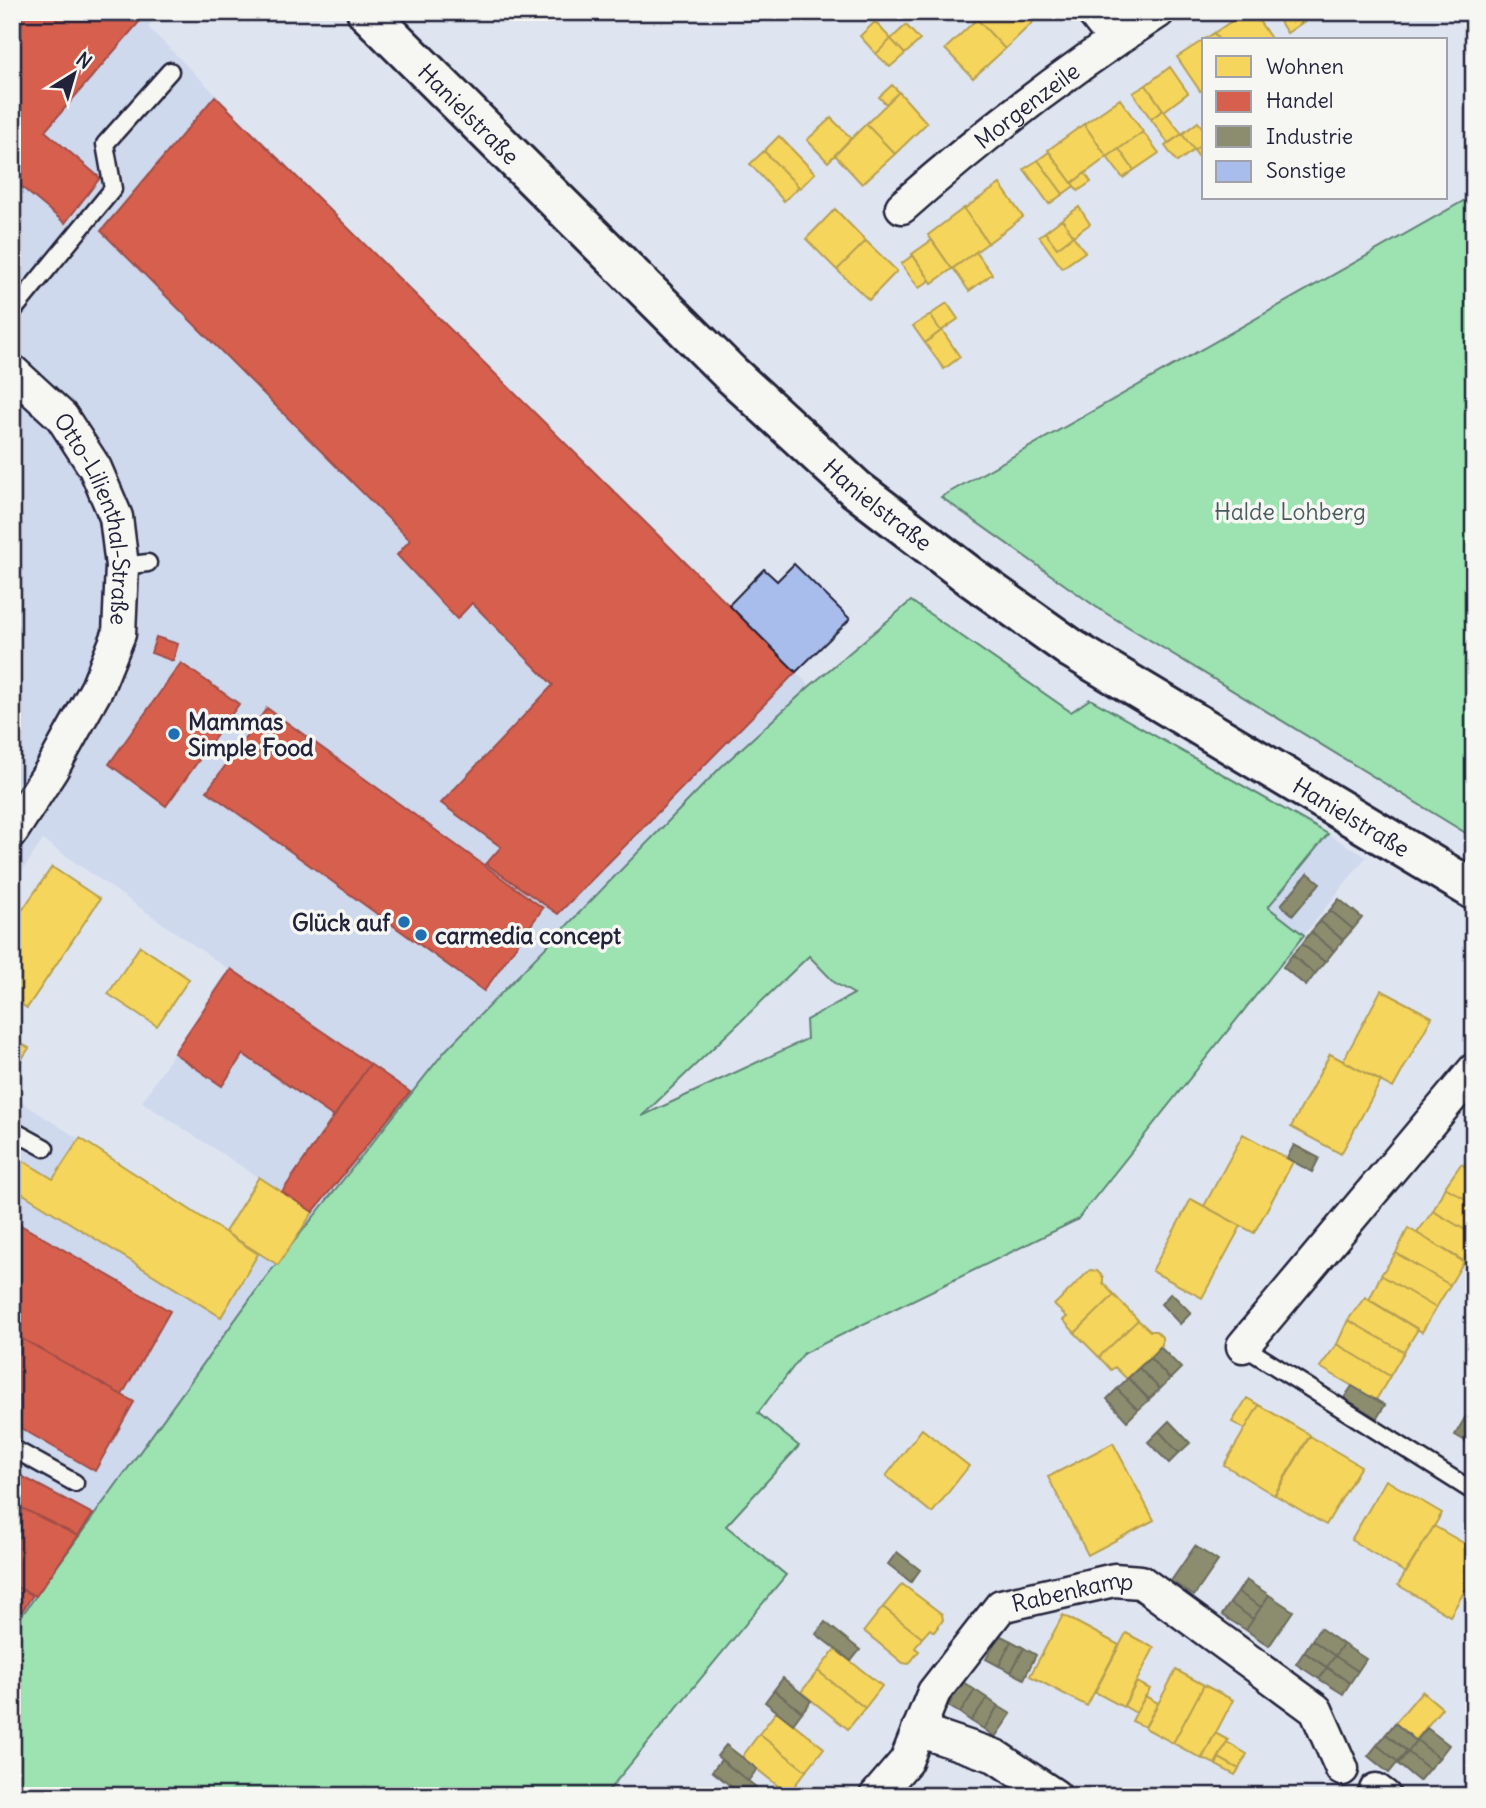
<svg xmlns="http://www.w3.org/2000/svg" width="1486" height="1808" font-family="Delius,sans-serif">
  <rect width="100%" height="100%" fill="#dfe5f0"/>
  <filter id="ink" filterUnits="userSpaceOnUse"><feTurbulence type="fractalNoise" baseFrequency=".0143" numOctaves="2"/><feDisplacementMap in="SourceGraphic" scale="14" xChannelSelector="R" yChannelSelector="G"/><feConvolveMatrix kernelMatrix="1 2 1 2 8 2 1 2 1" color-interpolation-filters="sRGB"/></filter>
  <g filter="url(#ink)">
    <path fill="#ced9ee" d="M12,12H161L148,27L810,686L720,768L445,1051L266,1277L12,1629V1096L224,1232L258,1177L142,1102L228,969L43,840L12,886Z
      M1328,834L1366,857L1304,935L1268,907Z"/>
    <path fill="#9ce3b1" stroke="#5f8276" stroke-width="2" fill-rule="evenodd" d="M1474,195V838L1099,609L941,497Z
      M911,601L1071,712L1090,699L1328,834L1268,907L1304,935L1077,1220L804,1353L758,1413L799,1446L726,1526L786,1575L604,1796H12V1629L266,1277L445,1051L720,768L810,686ZM809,956L835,983L854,994L806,1020L807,1039L642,1116Z"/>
    <path fill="#f6d55c" stroke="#b69f52" stroke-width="2" d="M984,12H1032L1037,18L1005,49L977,19Z
      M1245,12H1253L1272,40H1219L1214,33Z
      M1274,12H1295L1302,23L1287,33Z
      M1295,12H1318V13L1302,23Z
      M977,19L1005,49L973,78L945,49Z
      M875,22L891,39L876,54L860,36Z
      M906,25L920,40L905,54L891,39Z
      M1214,33L1219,40H1204V88L1200,91L1177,57Z
      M891,39L905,54L890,67L876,54Z
      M1170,67L1188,93L1164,111L1146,85Z
      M892,85L899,92L886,104L879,97Z
      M1146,85L1163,110L1151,119L1133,93Z
      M899,92L927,123L895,154L866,124Z
      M1120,99L1143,132L1107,157L1084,124Z
      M1163,110L1182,134L1168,143L1151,119Z
      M831,118L851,138L828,162L807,140Z
      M1198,122L1204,130V143L1194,150L1182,134Z
      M866,124L895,154L862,184L835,155Z
      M1084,124L1107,157L1072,183L1048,150Z
      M1143,132L1159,153L1134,170L1119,149Z
      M1182,134L1194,150L1177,162L1165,146Z
      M779,136L815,173L800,188L764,151Z
      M1204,143V165L1194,150Z
      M1119,149L1134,170L1123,178L1107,157Z
      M764,151L799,187L784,201L750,164Z
      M1049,152L1074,186L1063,194L1038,160Z
      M1038,160L1063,194L1049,204L1024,169Z
      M1085,173L1091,182L1078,191L1072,183Z
      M1000,184L1023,217L988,243L964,209Z
      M1079,207L1090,224L1073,236L1062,219Z
      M964,208L988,243L952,269L928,235Z
      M835,209L866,241L837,270L806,239Z
      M1062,219L1073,236L1057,248L1045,232Z
      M1045,232L1057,248L1073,236L1085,252L1062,268L1039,236Z
      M932,240L952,269L932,283L912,254Z
      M866,241L897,271L869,300L837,270Z
      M976,252L992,274L969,291L953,268Z
      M913,255L930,280L919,288L901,264Z
      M947,303L958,319L941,331L930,315Z
      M930,315L941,331L925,343L913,326Z
      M942,330L960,357L944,369L925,343Z
      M52,867L100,899L27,1008L12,998V925Z
      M140,946L189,979L157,1026L108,994Z
      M1381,990L1432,1017L1393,1088L1343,1061Z
      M12,1038L29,1048L12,1074Z
      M1330,1054L1381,1081L1341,1154L1291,1127Z
      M1243,1134L1293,1162L1254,1233L1204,1206Z
      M80,1138L258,1254L221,1317L12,1187V1154L53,1179Z
      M1461,1164L1474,1171V1204L1445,1187Z
      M259,1177L313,1212L278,1265L225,1232Z
      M1445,1187L1474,1204V1235L1433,1211Z
      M1191,1199L1241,1226L1202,1298L1152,1271Z
      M1433,1211L1474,1235L1472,1267L1417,1233Z
      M1408,1228L1464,1261L1450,1285L1396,1253Z
      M1396,1253L1450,1285L1436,1308L1381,1275Z
      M1090,1270L1097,1271L1103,1277V1283L1114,1295L1075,1333L1063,1320L1067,1317L1054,1305Z
      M1381,1275L1436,1308L1422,1332L1369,1300Z
      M1114,1295L1138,1320L1099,1357L1075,1333Z
      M1365,1297L1418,1329L1404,1352L1348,1320Z
      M1138,1320L1150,1331H1156L1162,1337V1345L1127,1379L1115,1367L1111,1370L1099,1357Z
      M1348,1320L1404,1352L1390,1376L1337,1344Z
      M1337,1344L1390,1376L1376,1400L1320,1367Z
      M1247,1398L1259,1405L1245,1429L1232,1422Z
      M1259,1405L1310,1435L1274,1495L1224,1465Z
      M922,1429L969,1466L932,1513L886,1476Z
      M1310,1436L1361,1466L1326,1525L1275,1495Z
      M1113,1443L1154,1520L1088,1555L1048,1477Z
      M1386,1480L1442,1513L1406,1573L1351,1540Z
      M1434,1526L1474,1549V1575L1450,1616L1398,1585Z
      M902,1584L942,1614L943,1620L934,1632L930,1629L922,1638L883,1607Z
      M883,1607L922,1638L915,1648L919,1651L909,1664L903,1663L864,1631Z
      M1063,1615L1119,1645L1087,1706L1030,1676Z
      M1126,1633L1154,1648L1123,1707L1095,1692Z
      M835,1649L882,1686L865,1708L818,1671Z
      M1176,1670L1204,1685L1173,1743L1145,1728Z
      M818,1671L865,1708L848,1729L801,1692Z
      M1137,1682L1150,1689L1136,1713L1124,1706Z
      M1204,1685L1233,1700L1202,1759L1173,1743Z
      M1422,1691L1442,1708L1416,1740L1395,1723Z
      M1145,1696L1158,1703L1145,1727L1132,1721Z
      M777,1711L824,1748L806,1771L759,1734Z
      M1215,1733L1228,1740L1215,1764L1202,1758Z
      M759,1734L806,1771L788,1794L742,1757Z
      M1227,1742L1247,1754L1239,1769L1219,1758Z
      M1219,1758L1239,1769L1235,1775L1216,1765Z
      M729,1785L743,1796H720Z"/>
    <path fill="#d6604d" stroke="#a04d48" stroke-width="2" d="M12,12H27L12,29Z
      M27,12H132L140,21L45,131L100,178L65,223L12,179V29Z
      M215,96L796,672L558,914L486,864L501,847L441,803L553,685L472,603L457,619L397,555L410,540L101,231Z
      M156,637L178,644L173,661L151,653Z
      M181,663L239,704L166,806L109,764Z
      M267,708L543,908L484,991L207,791Z
      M231,969L370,1064L334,1117L243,1054L222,1086L174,1053Z
      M370,1064L410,1092L313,1212L282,1192Z
      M12,1220L170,1311L122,1395L12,1333Z
      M12,1333L134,1402L95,1471L12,1423Z
      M12,1471L93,1514L78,1536L12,1503Z
      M12,1503L78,1536L36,1596L12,1585Z
      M12,1585L33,1595L12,1626Z"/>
    <path fill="#8c8c6e" stroke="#6c6c5f" stroke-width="2" d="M1308,873L1320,883L1293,915L1281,905Z
      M1339,899L1362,918L1353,929L1330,910Z
      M1330,910L1353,929L1343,940L1320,921Z
      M1320,921L1343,940L1334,951L1311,932Z
      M1311,932L1334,951L1325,962L1302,944Z
      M1302,944L1325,962L1315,974L1292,955Z
      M1292,955L1315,974L1306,986L1283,967Z
      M1294,1145L1319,1158L1312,1172L1287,1158Z
      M1171,1293L1191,1313L1180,1324L1161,1304Z
      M1160,1347L1181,1368L1170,1379L1150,1358Z
      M1150,1358L1170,1379L1160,1389L1139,1368Z
      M1139,1368L1160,1389L1149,1399L1128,1378Z
      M1128,1378L1149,1400L1138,1410L1117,1389Z
      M1352,1386L1385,1405L1377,1418L1344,1398Z
      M1117,1389L1138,1410L1127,1421L1107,1399Z
      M1470,1409L1474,1411V1431L1467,1442L1455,1435Z
      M1169,1421L1190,1443L1179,1453L1159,1431Z
      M1159,1431L1179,1453L1169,1463L1148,1442Z
      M1474,1431V1446L1467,1442Z
      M1195,1546L1218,1561L1194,1596L1171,1581Z
      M897,1552L920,1570L911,1582L888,1564Z
      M1246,1580L1269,1595L1261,1607L1238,1592Z
      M1238,1592L1261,1607L1253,1619L1230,1603Z
      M1269,1595L1293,1611L1269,1646L1246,1630Z
      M1230,1603L1253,1619L1246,1630L1222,1615Z
      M825,1622L860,1650L851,1661L816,1634Z
      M1320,1628L1343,1644L1335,1656L1312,1640Z
      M999,1635L1011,1641L999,1666L986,1659Z
      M1312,1640L1335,1656L1327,1667L1304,1652Z
      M1011,1641L1024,1648L1011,1672L999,1666Z
      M1343,1644L1366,1659L1358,1671L1335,1656Z
      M1024,1648L1036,1655L1024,1679L1011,1672Z
      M1304,1652L1327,1668L1319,1679L1296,1664Z
      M1335,1656L1358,1671L1350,1683L1327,1667Z
      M1327,1668L1350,1683L1343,1694L1319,1679Z
      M783,1678L811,1701L802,1712L774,1690Z
      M963,1682L975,1690L960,1713L948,1706Z
      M774,1690L802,1712L793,1724L765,1702Z
      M975,1690L987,1698L971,1721L960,1713Z
      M987,1698L998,1706L984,1729L971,1721Z
      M998,1706L1011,1714L995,1737L984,1729Z
      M1395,1723L1416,1741L1408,1752L1386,1734Z
      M1427,1728L1449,1745L1439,1758L1417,1740Z
      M1386,1734L1407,1751L1398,1762L1377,1745Z
      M1417,1740L1439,1758L1429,1769L1408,1752Z
      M726,1745L757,1769L748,1781L717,1756Z
      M1377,1745L1398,1762L1389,1773L1368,1756Z
      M1408,1752L1429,1769L1419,1781L1398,1764Z
      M721,1760L756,1787L749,1796H743L712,1771Z"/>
    <path fill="#a8bdeb" stroke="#22223b" stroke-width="2" d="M794,564L850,619L796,672L729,605L764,569L777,581Z"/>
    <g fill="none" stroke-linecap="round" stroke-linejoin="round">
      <g stroke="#22223b" stroke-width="21">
        <path id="lane" d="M12,312L113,189L105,144L170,71
          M122,566L148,563
          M12,1130L45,1148
          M1243,1346L1474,1492
          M12,1448L75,1483"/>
      </g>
      <g stroke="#22223b" stroke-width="37">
        <g id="street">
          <path d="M1093,12L1115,40"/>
          <path id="s1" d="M902,207C982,136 1068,70 1158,12"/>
          <path id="s2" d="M12,371L62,417L95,468L116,517L122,566L119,634L97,688L52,769L12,831"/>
          <path d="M1243,1346L1474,1070"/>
          <path d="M918,1730L995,1756L1055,1796"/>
          <path d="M1376,1790L1384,1796"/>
          <path id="s3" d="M876,1796L906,1761L934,1692L1001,1606L1114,1580L1141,1582L1316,1710L1342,1769"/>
        </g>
      </g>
      <g stroke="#22223b" stroke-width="44">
        <g id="secondary">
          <path id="s4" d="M367,12L731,374L856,489L971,577L1072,649L1474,890"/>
        </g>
      </g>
      <use href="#lane" stroke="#f6f6f2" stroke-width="16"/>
      <use href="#street" stroke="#f6f6f2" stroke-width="32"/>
      <use href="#secondary" stroke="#f6f6f2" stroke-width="38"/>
    </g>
  </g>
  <g fill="#1f6fb2" stroke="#f6f6f2" stroke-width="2.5">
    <circle cx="174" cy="734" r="7"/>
    <circle cx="404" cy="922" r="7"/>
    <circle cx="421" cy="935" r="7"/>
  </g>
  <g text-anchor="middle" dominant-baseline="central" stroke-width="7" stroke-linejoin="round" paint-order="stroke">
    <g font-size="23" fill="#22223b" stroke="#f6f6f2">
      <text stroke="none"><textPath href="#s1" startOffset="161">Morgenzeile</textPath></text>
      <text stroke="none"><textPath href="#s4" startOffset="144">Hanielstraße</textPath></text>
      <text stroke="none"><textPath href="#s4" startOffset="710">Hanielstraße</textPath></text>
      <text stroke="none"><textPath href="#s2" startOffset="178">Otto-Lilienthal-Straße</textPath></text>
      <text stroke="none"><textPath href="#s4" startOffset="1278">Hanielstraße</textPath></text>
      <text stroke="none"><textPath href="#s3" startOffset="303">Rabenkamp</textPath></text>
    </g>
    <g font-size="23" fill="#475c5e" stroke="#f6f6f2">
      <text x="1290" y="511">Halde Lohberg</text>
    </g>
    <g font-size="23" font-weight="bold" fill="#22223b" stroke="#f6f6f2" text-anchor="start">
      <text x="188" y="721">Mammas<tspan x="188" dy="26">Simple Food</tspan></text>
      <text x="390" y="922" text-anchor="end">Glück auf</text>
      <text x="435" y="935">carmedia concept</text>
    </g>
  </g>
  <rect width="1486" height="1808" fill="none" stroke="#f6f6f2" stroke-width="42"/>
  <rect x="21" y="21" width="1444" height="1766" fill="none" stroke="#22223b" stroke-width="2.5" filter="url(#ink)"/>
  <rect x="1202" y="38" width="245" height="161" fill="#f6f6f2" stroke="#a1a1a9" stroke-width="2"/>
  <rect x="1216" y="56" width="35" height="21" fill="#f6d55c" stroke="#a1a1a9" stroke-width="2"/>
  <text x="1266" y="74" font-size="21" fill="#22223b">Wohnen</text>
  <rect x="1216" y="91" width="35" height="21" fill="#d6604d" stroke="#a1a1a9" stroke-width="2"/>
  <text x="1266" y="108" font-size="21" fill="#22223b">Handel</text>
  <rect x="1216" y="126" width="35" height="21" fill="#8c8c6e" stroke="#a1a1a9" stroke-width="2"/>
  <text x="1266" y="144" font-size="21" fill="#22223b">Industrie</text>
  <rect x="1216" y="161" width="35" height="21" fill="#a8bdeb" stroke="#a1a1a9" stroke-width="2"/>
  <text x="1266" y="178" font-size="21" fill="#22223b">Sonstige</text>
  <g transform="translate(74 74) rotate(37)" stroke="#f6f6f2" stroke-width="5" paint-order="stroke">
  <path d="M0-5L12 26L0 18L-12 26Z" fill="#22223b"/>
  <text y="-10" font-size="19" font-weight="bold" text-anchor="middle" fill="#22223b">N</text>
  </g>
</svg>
